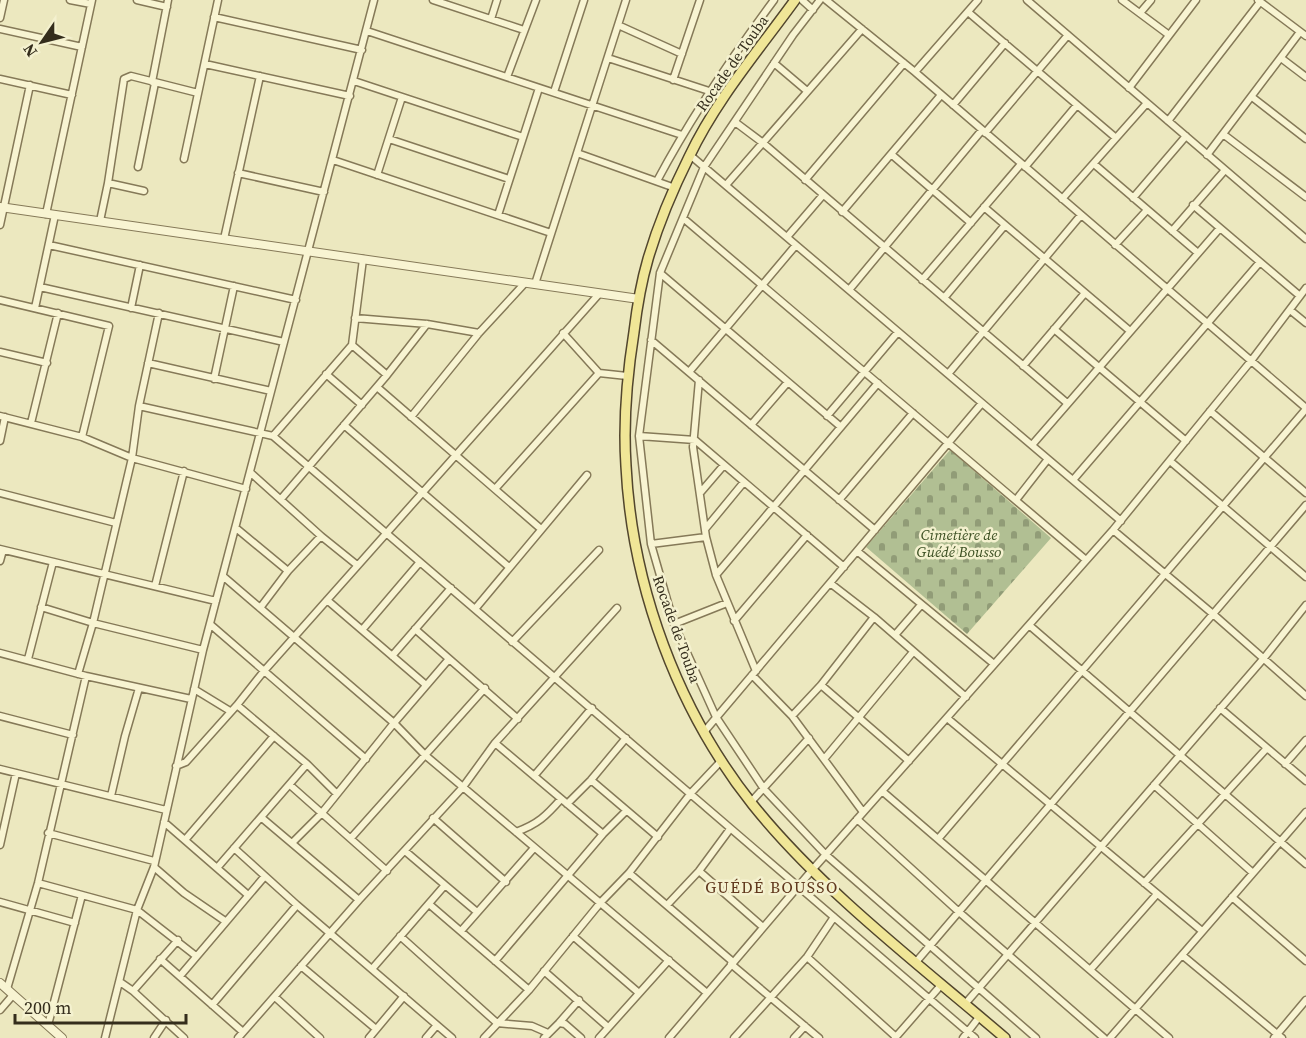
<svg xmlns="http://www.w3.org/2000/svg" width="1306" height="1038" font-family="'Source Serif 4',serif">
  <defs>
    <pattern id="cemetery-stones" width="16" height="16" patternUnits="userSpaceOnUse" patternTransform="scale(1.5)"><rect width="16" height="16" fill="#b1bf93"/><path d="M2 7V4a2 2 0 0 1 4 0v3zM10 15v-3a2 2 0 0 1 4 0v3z" fill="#919c77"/></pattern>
  </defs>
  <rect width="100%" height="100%" fill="#ece8bf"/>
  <path fill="url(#cemetery-stones)" d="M950,450L1051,538L967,634L866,547Z"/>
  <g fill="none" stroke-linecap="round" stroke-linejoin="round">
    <g stroke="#857958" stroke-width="9">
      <path id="minor" d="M70,0L91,4
        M137,0L167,7
        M433,0L524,30
        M802,0L813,10
        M820,0L793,35L704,167L660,273L639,436L651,544L674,624L716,717L764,789L826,855L1036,1038
        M826,0L915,72L1306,408
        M1027,0L1306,239
        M1122,0L1169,35
        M1258,0L1306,36
        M968,12L1116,138
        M1140,13L1151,0
        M214,17L362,50
        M0,18L4,0
        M491,19L497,0
        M618,25L682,54
        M0,29L82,47
        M367,31L682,135
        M608,58L709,91L722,98
        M1281,58L1306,77
        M774,63L807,91
        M205,64L350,96
        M915,72L978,0
        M507,77L536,0
        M0,79L72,95
        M673,80L700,0
        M354,81L523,137
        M152,82L168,0
        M1129,88L1196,0
        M554,92L584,0
        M1252,97L1306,139
        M953,105L1005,43
        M1168,121L1260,2
        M735,122L763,143L1067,403
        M985,133L1068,35
        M1223,134L1306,197
        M389,139L509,179
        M577,153L675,188
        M891,154L971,223
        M690,155L1121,521
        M1207,155L1300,32
        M184,159L218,0
        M333,160L551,233
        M1094,164L1198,253
        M138,167L155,83
        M1025,167L1077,105
        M238,173L324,192
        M377,175L402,97
        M805,180L904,63
        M657,181C691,117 731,58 774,0
        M108,183L144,191
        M726,185L862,29
        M1133,198L1186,136
        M1062,199L1147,103
        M1193,205L1300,296
        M984,207L1130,331
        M842,212L941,95
        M46,214L92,0
        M498,215L539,88
        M683,218L1086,560
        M100,221L108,183L124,79L131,76L198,93
        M0,225L30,85
        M1172,231L1225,170
        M787,237L823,195
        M224,239L260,76
        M49,245L296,300
        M1115,245L1147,210
        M660,273L841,427
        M922,280L1021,164
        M535,284L626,0
        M40,287L284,342
        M849,290L982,130
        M944,298L1005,225
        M0,300L109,326L82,437
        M35,308L55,215
        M131,308L140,265
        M1290,310L1306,323
        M355,318L427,324L479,333
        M1054,329L1186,441
        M563,333L599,373L627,376
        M651,340L875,530
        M352,345L387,375
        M0,352L47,363
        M148,363L271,391
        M1023,366L1085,293
        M689,372L796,245
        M326,374L362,405
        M948,374L1081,215
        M214,379L234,286
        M699,380L693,447L706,537L716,575L756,671
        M377,387L541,529
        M139,406L273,436L975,1038
        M1210,411L1306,493
        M0,416L82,437L132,458L246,489
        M827,416L898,332
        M411,417L479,333L525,283
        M31,423L58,313
        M344,425L509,567
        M751,425L788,382
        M273,436L352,345L363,259
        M639,436L695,440L844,567
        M0,441L5,417
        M1032,445L1220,228
        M1170,461L1306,577
        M251,473L321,536L357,565
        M1073,480L1260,262
        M495,489L599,373
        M0,493L116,523
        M700,493L724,465
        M281,499L387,375L427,324
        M839,500L913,413
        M1016,500L1048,459
        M236,528L288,571
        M706,528L744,482
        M1113,530L1213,614L1306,696
        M651,544L706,537
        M0,549L216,601
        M857,551L994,664
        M0,561L3,550
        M716,575L878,383
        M224,577L394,723L425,755L707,993
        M830,583L874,617L966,697
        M155,586L184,471
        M327,600L426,685
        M41,607L93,623L203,650
        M260,608L288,571L321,536
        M475,609L587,475
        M734,621L807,535
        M674,624L727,603
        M211,625L366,759
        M1029,625L1306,864
        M415,629L518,719
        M362,630L420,562
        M895,635L921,605
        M512,642L599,550
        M0,653L86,676L191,699
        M392,656L451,588
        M28,659L53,562
        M78,674L93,623L132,458L139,406L159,313
        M752,675L792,716L863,812
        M821,685L909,761
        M194,689L230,711
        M237,705L307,764L337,794
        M1220,708L1306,781
        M0,716L73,735
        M792,716L821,685L874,617
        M947,718L1202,931
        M704,732L982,403
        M495,743L603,834
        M825,758L913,652
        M1285,764L1306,740
        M176,766L186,762L237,705L264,671L599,294
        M0,769L166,810
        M534,776L592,708
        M591,780L658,837
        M290,785L387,871
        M1154,785L1253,873
        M882,791L1169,1038
        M111,796L125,736L139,688
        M751,802L809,738
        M567,804L591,780L626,738
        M262,818L359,900
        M433,818L506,882
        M857,819L959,912L1104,1038
        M164,822L248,895
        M516,832C538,824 546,816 561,799
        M48,833L154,861
        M351,838L485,688
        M938,839L1306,409
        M185,840L274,736
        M293,842L321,814L394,723L449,659
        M0,845L16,773
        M234,848L297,905L452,1038
        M154,867L184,893L225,921
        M217,868L307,764
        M699,871L763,927
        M629,873L733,962
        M38,883L137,910L196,956
        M1144,883L1267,748
        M445,885L477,912
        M1232,897L1306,961
        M0,902L75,923
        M429,904L529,990
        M668,904L699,871L730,829
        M461,931L534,848
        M400,936L497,1023L532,1026L548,1033
        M573,936L639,993
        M1182,955L1282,1038
        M807,957L896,1037
        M160,959L243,1032
        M495,961L603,834L626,811
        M916,962L1306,505
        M731,964L819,1038
        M301,966L376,1029
        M372,969L445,885L405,851
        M1090,970L1157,894
        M544,971L608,1027
        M180,976L265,876
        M120,982L133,991L184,1038
        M7,989L38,883L86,676
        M133,991L178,940
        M275,997L320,1038
        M965,1004L1264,658L1306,605
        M212,1005L297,905
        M0,1010L13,995
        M559,1023L565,1024L581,1038
        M48,1025L82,895
        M105,1038L137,910L154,867L203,650L374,0
        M154,1038L166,1020
        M238,1038L359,900L463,787L495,743L617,608
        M369,1038L404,996
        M426,1038L437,1025
        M484,1038L529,990L601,902L629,873L691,793L722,760
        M544,1038L559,1023L579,1000
        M599,1038L669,960
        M669,1038L813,869L1113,530L1251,361L1306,288
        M734,1038L807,957L834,917
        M794,1038L805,1026
        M895,1038L942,984
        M963,1038L980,1016
        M1110,1038L1306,812
        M1274,1038L1306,1000"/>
    </g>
    <g stroke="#857958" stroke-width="10">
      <path id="tertiary" d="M0,207L639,299
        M0,983L62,1038"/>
    </g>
    <g stroke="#52462d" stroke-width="12">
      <path id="primary" d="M795,0C758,51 716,100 689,157C673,189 658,225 648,259C641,283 637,307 634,332C627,376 623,421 626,466C632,587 678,711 753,805C822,891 921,966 1005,1038"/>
    </g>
    <use href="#minor" stroke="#f8f4d2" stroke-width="6"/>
    <use href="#tertiary" stroke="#f8f4d2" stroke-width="8"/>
    <use href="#primary" stroke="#f0e697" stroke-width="9"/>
  </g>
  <g text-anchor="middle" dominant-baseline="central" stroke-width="5" stroke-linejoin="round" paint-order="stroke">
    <g font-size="15" fill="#342d1c" stroke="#f4f1cf">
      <text transform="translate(732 63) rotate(-55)">Rocade de Touba</text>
      <text transform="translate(677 629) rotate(70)">Rocade de Touba</text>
    </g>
    <g font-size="15" font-style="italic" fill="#3c5023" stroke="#f4f1cf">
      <text x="959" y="534">Cimetière de<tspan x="959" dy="17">Guédé Bousso</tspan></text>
    </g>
    <g font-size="16" letter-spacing="1.5" fill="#60381d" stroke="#f4f1cf">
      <text x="772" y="887">GUÉDÉ BOUSSO</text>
    </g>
  </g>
  <g transform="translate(42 42) rotate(235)" stroke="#f4f1cf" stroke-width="4.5" paint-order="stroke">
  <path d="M0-4.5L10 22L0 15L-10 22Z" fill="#342d1c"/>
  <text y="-9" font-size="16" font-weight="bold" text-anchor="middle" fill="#342d1c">N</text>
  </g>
  <path d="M15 1014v9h171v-9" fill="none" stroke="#342d1c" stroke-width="3"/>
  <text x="24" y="1014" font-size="18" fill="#342d1c" stroke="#f4f1cf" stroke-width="4.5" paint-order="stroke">200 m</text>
</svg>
